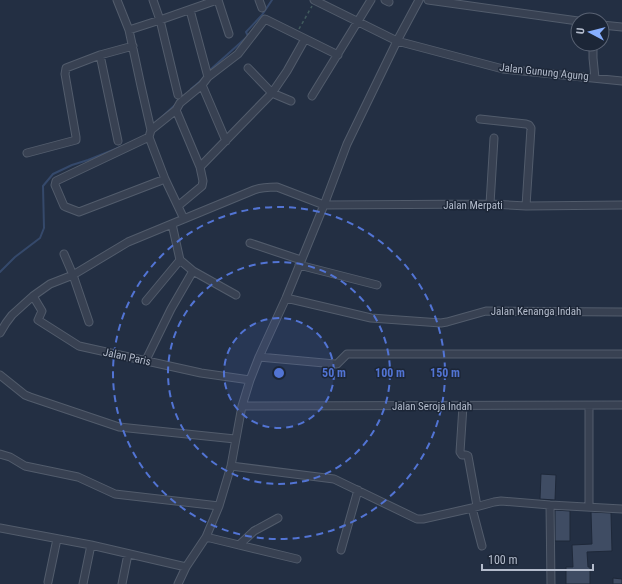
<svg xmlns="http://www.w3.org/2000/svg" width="622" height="584" font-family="'Roboto Condensed',sans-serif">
  <rect width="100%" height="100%" fill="#232f43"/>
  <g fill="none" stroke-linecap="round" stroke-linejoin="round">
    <path stroke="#35496b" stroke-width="2" d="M210,70L248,36L246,32L262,15L272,0
      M191,89L203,79
      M162,117L175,105
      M0,272L15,257L40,238L44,228L43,186L53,174L72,165L88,160L123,146"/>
  </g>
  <path fill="#3f4c63" stroke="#1e2839" d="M541,474L556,475L555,500L540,499Z
    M555,510L570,511V541H555Z
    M591,512L611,513L612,551L587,552L588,567H590V584H566V567H573L572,545L592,544Z
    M613,578L622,579V584H613Z"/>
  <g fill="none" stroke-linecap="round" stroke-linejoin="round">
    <g stroke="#525c6c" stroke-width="9">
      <path id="street" d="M117,0L129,30L141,86L151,130L149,137L165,179L184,219
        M153,0L160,20L178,95
        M218,0L229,34
        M259,0L262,8
        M314,0L397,41L503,69L622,81
        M385,0L389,2
        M428,0L578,21
        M190,10L208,77
        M602,25L622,27
        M129,30L160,20L217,0
        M593,44V58L595,78
        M100,55L118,141
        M248,68L272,93L291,101
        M202,85L226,141
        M312,96L371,0
        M176,110L200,167
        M480,119L526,124L529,125L531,128L526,206
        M151,130L176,110L180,103L202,85L208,77L238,54L265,19L338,55
        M149,137L56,181L55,185L64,206L66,207L79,212L165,179
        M27,153L76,140V137L65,74L66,68L100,55L133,46
        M490,204L494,138
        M178,206L202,186L203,181L200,167L272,93L287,71L305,39
        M172,224L180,260L193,271L236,295
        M250,243L301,260
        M64,254L73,275L89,322
        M299,265L377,285
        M33,296L42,311L38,320L79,346L201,373L250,380
        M286,298L371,318L441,323L447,322L486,311L622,312
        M146,301L180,260
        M0,333L6,323L12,315L33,296L50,284L73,275L128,242L254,190C262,187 269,187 277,187L324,205L490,204L526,206L622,205
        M259,357L335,364H337L347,354H622
        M146,360L171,309L193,271
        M0,375L25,395L30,397L119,427L235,439
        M242,406L622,405
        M463,406L460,452L462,455H466L468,456L477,506
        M0,454L10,457L25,466L78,477L115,494L219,506
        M231,466L334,479L417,519H423L472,508L494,502L501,501L550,505L622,509
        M550,505L551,584
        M589,507V406
        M472,508L482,546
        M0,528L91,545L186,567
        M206,537L297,559
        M239,545L254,531L278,518
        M341,550L358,490
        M48,582L57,539
        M83,584L91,545
        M122,584L128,554
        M178,584L186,567L206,537L219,506L231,466L242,406L250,380L259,357L286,298L324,205L347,144L397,41L419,0"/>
    </g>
    <path stroke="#405a5d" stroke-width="1.5" stroke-dasharray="3 3" stroke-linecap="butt" d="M299,29L312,6"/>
    <use href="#street" stroke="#384152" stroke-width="7"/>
  </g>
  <circle cx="279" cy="373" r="55" fill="#5274d4" fill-opacity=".12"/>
  <g fill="none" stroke="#5274d4" stroke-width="2" stroke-dasharray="7 5">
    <circle cx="279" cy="373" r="55"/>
    <circle cx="279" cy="373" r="111"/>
    <circle cx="279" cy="373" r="166"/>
  </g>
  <g text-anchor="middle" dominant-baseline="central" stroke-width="3" stroke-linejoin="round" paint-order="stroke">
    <g font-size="11" fill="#b4bccc" stroke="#1c2637">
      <text transform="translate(544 72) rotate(6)">Jalan Gunung Agung</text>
      <text x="473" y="205">Jalan Merpati</text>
      <text x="536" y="311">Jalan Kenanga Indah</text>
      <text transform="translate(127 357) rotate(12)">Jalan Paris</text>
      <text x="432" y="406">Jalan Seroja Indah</text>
    </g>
  </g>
  <circle cx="279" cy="373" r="6" fill="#5274d4" stroke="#1c2637" stroke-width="2"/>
  <g font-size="12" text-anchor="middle" font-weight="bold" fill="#5274d4" stroke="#1c2637" stroke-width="3" stroke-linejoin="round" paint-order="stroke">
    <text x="334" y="377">50 m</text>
    <text x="390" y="377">100 m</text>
    <text x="445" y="377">150 m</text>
  </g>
  <g transform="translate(590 32) rotate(277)"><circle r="19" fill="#1c2637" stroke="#596273"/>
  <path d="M0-3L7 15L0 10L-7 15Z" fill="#87afff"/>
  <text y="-6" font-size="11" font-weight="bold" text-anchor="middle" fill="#b4bccc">U</text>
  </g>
  <path d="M482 564v6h111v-6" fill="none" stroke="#b4bccc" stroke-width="2"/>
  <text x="488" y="564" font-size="12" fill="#b4bccc" stroke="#1c2637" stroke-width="3" paint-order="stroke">100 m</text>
</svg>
